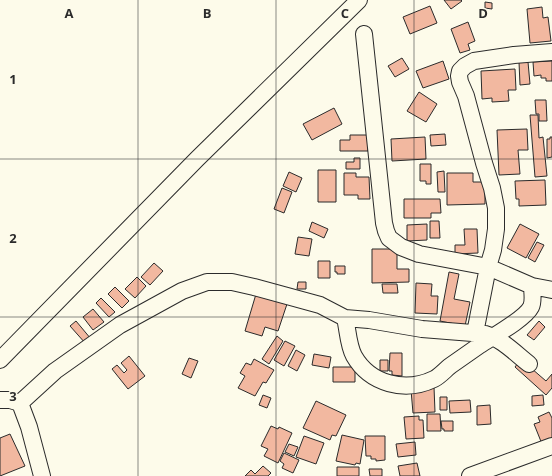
<svg xmlns="http://www.w3.org/2000/svg" width="552" height="476" font-family="'Open Sans',sans-serif">
  <rect width="100%" height="100%" fill="#fdfbea"/>
  <path fill="#f2b8a0" stroke="#2b2b2b" d="M444,0H461L462,1L451,9Z
    M485,2L492,3V9L485,8Z
    M430,6L437,23L410,34L403,17Z
    M542,7L543,18L548,17L551,41L530,43L527,9Z
    M468,22L475,41L468,44L470,50L460,53L451,29Z
    M402,58L409,69L395,77L388,66Z
    M443,61L449,79L423,88L416,71Z
    M552,61V81H546V78H541V75L534,76L533,62Z
    M519,62H528L530,84L520,85Z
    M515,69L516,90H508L509,101L492,102V98L482,99L481,71Z
    M419,92L437,104L426,122L407,111Z
    M535,100H546L547,121H539V114H536Z
    M334,108L342,124L312,140L303,124Z
    M530,115H538L539,138L543,137L547,176L535,177Z
    M527,129L528,150H518L520,174L499,175L497,130Z
    M445,134L446,145L431,146L430,135Z
    M350,135H368V151H340V140H350Z
    M425,137L426,159L392,161L391,139Z
    M550,137H552V157L547,158V139H550Z
    M354,158H360V169H346V162H354Z
    M420,164H431V184H426V181H420Z
    M318,170H336V202H318Z
    M444,171L445,192H438L437,172Z
    M289,172L302,178L296,192L283,186Z
    M344,173H356V177H369L370,199H358V195H344Z
    M447,173H473V182H485V204L447,205Z
    M545,180L546,205L519,206V199H516L515,181Z
    M282,188L292,192L284,213L274,209Z
    M404,199H440L441,213H431V218H404Z
    M430,221H439L440,238H430Z
    M312,222L328,229L324,238L309,231Z
    M427,224V240L407,241V225Z
    M520,224L539,234L526,258L507,248Z
    M464,229H477L478,253L455,254V245H465Z
    M298,237L312,239L309,256L295,254Z
    M537,242L544,245L535,262L528,258Z
    M372,249H397V269H409V282L372,283Z
    M318,261H330V278H318Z
    M154,263L163,271L150,285L141,277Z
    M335,266H345V274H337V272H335Z
    M449,272L459,274L454,299L470,302L465,326L440,321Z
    M137,277L146,286L135,298L125,289Z
    M298,282H306V289H297Z
    M416,283L432,284L431,296H438L437,314L415,313Z
    M382,284H397L398,293H383Z
    M115,287L129,301L122,308L108,294Z
    M256,294L287,304L278,331L265,327L262,336L245,331Z
    M101,298L115,312L109,317L96,303Z
    M93,309L104,322L93,330L83,317Z
    M76,321L91,339L86,344L70,326Z
    M539,321L545,327L534,340L527,335Z
    M277,336L283,341L269,364L262,359Z
    M285,341L295,346L284,366L274,360Z
    M296,350L305,355L297,371L288,366Z
    M390,353H402V376L392,375V371H389Z
    M314,354L331,357L329,368L312,365Z
    M129,356L145,376L128,389L112,369L117,365L124,373L127,370L121,363Z
    M189,358L198,361L191,378L182,374Z
    M254,359L274,370L266,383L263,382L255,396L238,388L245,376L240,373L246,363L251,365Z
    M380,360H388V371H380Z
    M524,362L546,381L552,374V388L546,395L515,367L518,363Z
    M333,367H355V382H333Z
    M434,387L435,412L413,413L411,390Z
    M263,395L271,398L267,408L259,405Z
    M543,395L544,405L532,406V396Z
    M440,397H447V410H440Z
    M470,400L471,412L450,413L449,401Z
    M316,401L346,415L336,436L332,435L330,440L303,428Z
    M490,405L491,424L477,425V406Z
    M549,412L552,418V439L542,444L534,424L540,422L538,417Z
    M427,414H440L441,431H427Z
    M419,416V420H423L424,438L406,439L404,417Z
    M441,421H453V431H444V429H442Z
    M271,426L278,429L279,427L292,433L278,463L264,456L268,449L261,446Z
    M10,434L25,466L0,476V438Z
    M342,435L364,440L360,464L356,463L355,465L336,461Z
    M304,436L324,443L316,464L296,457Z
    M365,436H385V460L376,461V459H371V456H366Z
    M415,442L416,455L398,457L396,444Z
    M289,444L298,447L294,456L285,452Z
    M284,453L299,460L293,473L282,468L284,464L280,461Z
    M417,463L420,476H400L398,466Z
    M263,466L271,473L268,476H245L251,470L255,474Z
    M337,467H359V476H337Z
    M369,469H382V476H370Z"/>
  <g fill="none" stroke-linecap="round" stroke-linejoin="round">
    <g stroke="#2b2b2b" stroke-width="18">
      <path id="minor" d="M364,34L384,223L386,231L389,238L401,247L419,254L488,267L532,286L552,290
        M345,318L369,320L422,329L485,334C502,339 515,353 529,364
        M475,333L488,267L493,250L496,229V208L492,188L484,163L466,96L460,82L459,76L460,71L465,66L474,61L514,55L552,52
        M0,360L197,159L359,0
        M0,400H10L20,403L29,427L42,476
        M20,403L55,371L120,325L182,291L207,282H232L254,287L320,305L345,318C348,330 348,345 354,356C370,384 405,393 434,379C440,376 445,370 450,366C460,359 470,352 480,345C492,337 525,319 531,307C534,301 532,292 532,286
        M470,476L552,446"/>
    </g>
    <use href="#minor" stroke="#fdfbea" stroke-width="16"/>
  </g>
  <path fill="none" stroke="#2b2b2b" stroke-width="1" stroke-opacity="0.55" d="M138,0V476M276,0V476M414,0V476M0,159H552M0,317H552"/>
  <g font-size="13" text-anchor="middle" font-weight="bold" fill="#2b2b2b" stroke="#fdfbea" stroke-width="3" stroke-linejoin="round" paint-order="stroke">
    <text x="69" y="18">A</text>
    <text x="207" y="18">B</text>
    <text x="345" y="18">C</text>
    <text x="483" y="18">D</text>
    <text x="13" y="84">1</text>
    <text x="13" y="243">2</text>
    <text x="13" y="401">3</text>
  </g>
</svg>
